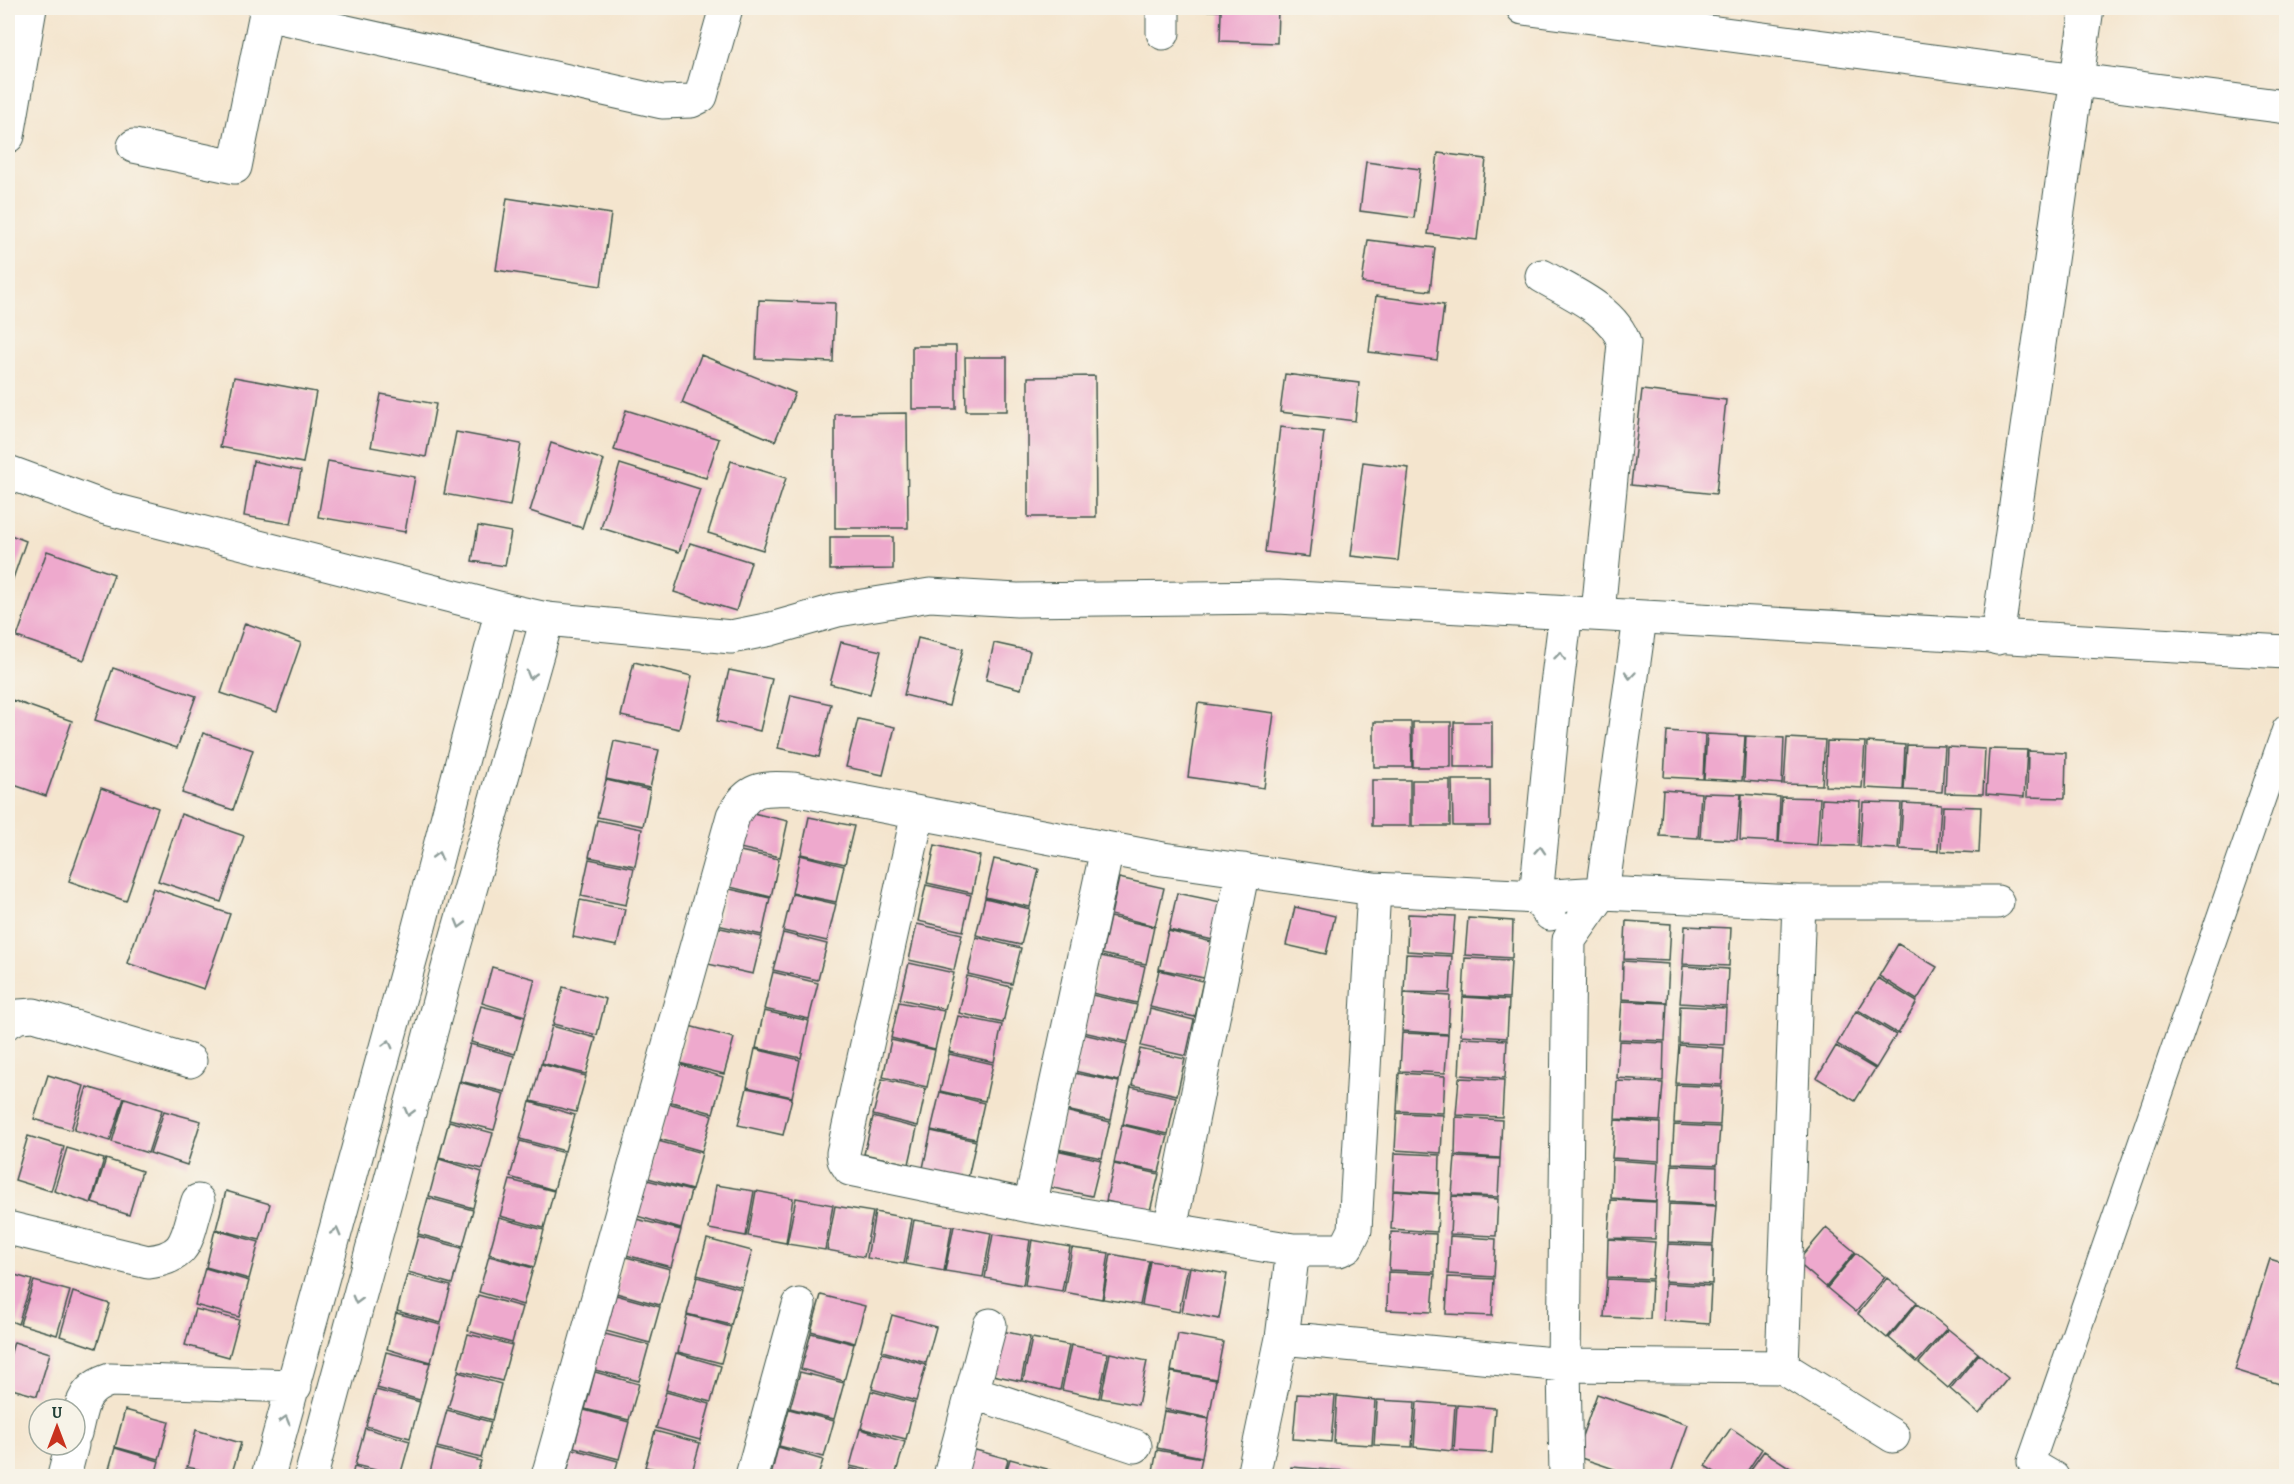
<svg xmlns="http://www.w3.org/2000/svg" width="2294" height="1484" font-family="Alegreya,serif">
  <rect width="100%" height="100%" fill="#f7f3e8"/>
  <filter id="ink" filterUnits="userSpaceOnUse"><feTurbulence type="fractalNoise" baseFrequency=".0167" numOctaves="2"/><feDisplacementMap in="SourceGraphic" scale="12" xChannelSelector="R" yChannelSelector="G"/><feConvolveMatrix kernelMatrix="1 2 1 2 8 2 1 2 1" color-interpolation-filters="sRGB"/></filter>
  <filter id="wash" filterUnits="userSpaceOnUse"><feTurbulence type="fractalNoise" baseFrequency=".008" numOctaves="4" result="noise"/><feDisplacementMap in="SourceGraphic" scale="24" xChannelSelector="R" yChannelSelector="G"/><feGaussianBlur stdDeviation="1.35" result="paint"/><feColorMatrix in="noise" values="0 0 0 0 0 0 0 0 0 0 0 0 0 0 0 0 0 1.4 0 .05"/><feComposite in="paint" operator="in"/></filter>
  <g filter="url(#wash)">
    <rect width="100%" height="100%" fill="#f4e5ce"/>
    <g id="blocks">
      <path fill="#eea9cd" d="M1191,8H1278L1277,43L1220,41L1221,11L1191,10Z
        M1438,153L1486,159L1477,240L1428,234Z
        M1366,162L1420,169L1414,218L1360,211Z
        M507,198L611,214L601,286L496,270Z
        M1368,240L1435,248L1430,291L1362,283Z
        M1376,296L1444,305L1437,360L1369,352Z
        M759,300L835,303L833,362L756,359Z
        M912,346H956V409H912Z
        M701,355L795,393L775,441L682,403Z
        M965,357H1007V411H966Z
        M1285,374L1359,383L1355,421L1280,412Z
        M1095,376L1096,517H1028V377Z
        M234,377L316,392L303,463L220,447Z
        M1642,390L1726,400L1716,494L1631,485Z
        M381,394L436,404L426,457L371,447Z
        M626,410L719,439L706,478L614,450Z
        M907,413L908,528H835V414Z
        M1280,427L1324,432L1309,557L1265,552Z
        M456,432L521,444L510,506L444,494Z
        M551,443L604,460L582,528L530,511Z
        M253,461L301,471L291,524L244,516Z
        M328,461L415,477L405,532L318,517Z
        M731,461L786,478L763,550L708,533Z
        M1363,462L1409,468L1398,561L1351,556Z
        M620,464L700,489L679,552L601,528Z
        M478,526L511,532L505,566L472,561Z
        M8,534L26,541L8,593Z
        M830,537H893V569L830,570Z
        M690,543L751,562L736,611L674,592Z
        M47,551L114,574L84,660L17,637Z
        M245,623L301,643L277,712L221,693Z
        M918,638L963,649L949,706L904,695Z
        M841,642L881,651L870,694L830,684Z
        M994,643L1030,651L1021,689L986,680Z
        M634,662L692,676L679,729L621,716Z
        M113,668L196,696L177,748L95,720Z
        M729,670L772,679L760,731L717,721Z
        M791,695L831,704L819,757L778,748Z
        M12,700L72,721L46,796L8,783V714Z
        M1198,703L1274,713L1264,788L1188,777Z
        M858,719L895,727L883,775L846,767Z
        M1374,722H1411L1412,767H1374Z
        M1413,722H1451V767H1413Z
        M1454,722H1492V767H1454Z
        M1667,731L1705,734L1703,779L1664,777Z
        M203,733L253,750L233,810L182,793Z
        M1707,734L1745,736L1742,781L1704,779Z
        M1746,736L1784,738L1782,784L1744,781Z
        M1787,738L1825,740L1822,785L1784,784Z
        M614,741L659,750L650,788L606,779Z
        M1827,741L1865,742L1862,788L1825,786Z
        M1867,742L1905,745L1903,790L1865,788Z
        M1907,745L1945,746L1942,792L1904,790Z
        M1947,747L1985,749L1983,794L1945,793Z
        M1989,749L2027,750L2024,797L1986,794Z
        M2028,751L2066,753L2065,798L2027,797Z
        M606,780L650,790L643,826L597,817Z
        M1372,780H1410V826H1372Z
        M1412,780H1450V826H1412Z
        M1452,780H1490V826H1453Z
        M101,788L158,808L126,901L69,881Z
        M1663,790L1701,793L1698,838L1660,836Z
        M1703,793L1741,794L1737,840L1700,838Z
        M1742,794L1780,797L1778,842L1740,840Z
        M1782,797L1820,798L1817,845L1779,842Z
        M1822,799L1860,801L1858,846L1820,845Z
        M1863,802L1901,803L1898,849L1860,847Z
        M1903,803L1941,805L1938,851L1900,849Z
        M1943,806L1981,807L1979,853L1941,851Z
        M744,811L788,821L780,857L735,847Z
        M181,814L244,836L221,902L158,881Z
        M809,817L854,826L845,864L801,854Z
        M597,820L642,829L635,866L589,857Z
        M935,845L980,856L972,893L927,883Z
        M735,850L779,859L771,897L726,886Z
        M800,855L844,866L836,902L792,893Z
        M589,859L634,868L626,905L581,896Z
        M994,859L1039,869L1030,907L985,897Z
        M1119,878L1164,888L1155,926L1111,915Z
        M926,885L971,895L963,931L918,921Z
        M153,888L230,914L204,989L127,963Z
        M725,888L770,898L762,935L717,925Z
        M1177,893L1221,902L1213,940L1169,930Z
        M792,894L836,904L827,941L783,931Z
        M985,898L1030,909L1021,945L976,935Z
        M580,900L625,909L617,946L573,937Z
        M1295,907L1335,916L1326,954L1286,945Z
        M1408,914L1455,916L1452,954L1407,951Z
        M1110,917L1154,927L1146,964L1102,954Z
        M1468,918L1513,921L1512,958L1465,955Z
        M1626,921L1671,924L1669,961L1624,959Z
        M917,924L962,934L954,970L909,960Z
        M1685,926L1731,928L1729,966L1683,964Z
        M716,927L762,937L753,974L708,964Z
        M1168,931L1212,942L1204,978L1159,969Z
        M783,933L827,944L818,980L773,970Z
        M976,937L1021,948L1012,984L968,974Z
        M1898,944L1937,967L1917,1000L1879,976Z
        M1406,954L1452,956L1450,993L1404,992Z
        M1101,956L1145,966L1137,1003L1092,993Z
        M1465,958L1511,960L1509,998L1463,996Z
        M1623,961L1669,964L1667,1002L1622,999Z
        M909,963L954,973L945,1009L900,999Z
        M1683,966L1728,969L1726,1006L1680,1003Z
        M492,967L535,979L525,1016L482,1003Z
        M1159,970L1203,981L1195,1017L1150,1007Z
        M773,972L818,983L809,1019L764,1009Z
        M967,976L1011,987L1003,1023L959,1013Z
        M1878,978L1917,1002L1898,1034L1858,1010Z
        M563,987L606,999L597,1035L553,1024Z
        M1404,993L1450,996L1448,1034L1402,1031Z
        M1092,995L1137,1005L1128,1042L1083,1032Z
        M1463,997L1509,1000L1507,1038L1461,1035Z
        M1622,1001L1667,1003L1665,1041L1619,1039Z
        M899,1002L944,1011L935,1049L891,1038Z
        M481,1006L525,1017L515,1054L471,1042Z
        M1680,1006L1726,1008L1724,1045L1679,1043Z
        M1150,1009L1194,1020L1186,1056L1141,1046Z
        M764,1011L809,1021L801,1058L756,1048Z
        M1856,1011L1896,1035L1876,1068L1837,1044Z
        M958,1016L1002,1025L994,1062L949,1052Z
        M552,1026L596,1038L586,1074L542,1063Z
        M689,1026L734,1038L724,1074L679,1063Z
        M1402,1033L1448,1035L1445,1073L1400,1071Z
        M1083,1034L1127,1044L1119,1081L1074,1071Z
        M1461,1038L1507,1040L1505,1078L1459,1075Z
        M891,1040L935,1050L927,1087L883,1077Z
        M1619,1041L1664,1043L1663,1081L1617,1078Z
        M470,1044L514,1056L505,1092L460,1081Z
        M1679,1045L1724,1048L1722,1085L1676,1083Z
        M1836,1046L1875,1069L1855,1101L1817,1078Z
        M755,1049L800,1060L792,1097L747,1087Z
        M1140,1049L1185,1059L1177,1095L1132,1085Z
        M949,1054L993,1064L985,1101L940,1091Z
        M541,1064L586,1076L576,1112L531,1101Z
        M678,1064L723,1077L713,1113L668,1101Z
        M1074,1073L1119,1082L1111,1120L1066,1110Z
        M1399,1073L1445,1076L1443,1113L1397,1111Z
        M48,1075L84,1086L71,1130L34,1119Z
        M1459,1078L1504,1080L1502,1117L1456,1115Z
        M882,1079L926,1089L918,1126L873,1115Z
        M1617,1081L1663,1083L1660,1121L1615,1119Z
        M459,1082L504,1094L494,1130L449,1119Z
        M1676,1085L1722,1087L1720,1125L1674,1123Z
        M87,1087L124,1098L110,1141L74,1130Z
        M1131,1087L1176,1097L1168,1134L1123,1124Z
        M747,1088L792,1098L783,1135L738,1125Z
        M940,1092L984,1103L976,1139L931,1130Z
        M125,1098L162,1110L148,1153L112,1142Z
        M530,1102L575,1115L565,1151L520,1139Z
        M668,1103L712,1115L702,1151L659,1139Z
        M164,1111L201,1121L187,1165L150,1153Z
        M1065,1111L1110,1122L1102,1158L1057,1149Z
        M1397,1113L1443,1115L1441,1153L1395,1150Z
        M873,1117L917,1128L909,1164L864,1154Z
        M1456,1117L1502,1120L1500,1158L1455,1155Z
        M1615,1120L1660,1123L1659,1161L1612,1158Z
        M449,1121L493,1133L483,1169L439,1158Z
        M1122,1125L1168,1136L1159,1172L1114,1163Z
        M1674,1125L1720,1127L1717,1165L1672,1163Z
        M931,1131L976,1141L968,1178L923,1168Z
        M28,1136L64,1147L51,1191L15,1180Z
        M520,1141L564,1153L554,1190L510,1177Z
        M658,1141L702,1153L692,1190L648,1178Z
        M67,1148L104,1159L91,1203L54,1191Z
        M1056,1150L1101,1160L1092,1196L1048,1187Z
        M1395,1153L1440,1155L1439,1193L1393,1190Z
        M1455,1157L1500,1159L1498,1197L1452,1195Z
        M106,1159L142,1171L129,1215L92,1203Z
        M439,1159L482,1172L473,1208L429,1196Z
        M1612,1160L1658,1163L1656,1201L1611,1198Z
        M1114,1164L1159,1174L1150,1211L1106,1201Z
        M1672,1165L1717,1167L1716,1205L1669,1202Z
        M510,1180L554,1191L544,1228L500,1216Z
        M647,1180L691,1191L681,1229L637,1216Z
        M716,1185L754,1191L746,1236L709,1229Z
        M226,1191L270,1204L260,1240L216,1229Z
        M756,1191L793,1198L786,1243L748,1236Z
        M1393,1191L1439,1194L1437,1232L1391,1229Z
        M1452,1196L1498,1199L1496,1236L1450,1234Z
        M428,1198L473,1210L463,1246L418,1234Z
        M796,1198L833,1205L825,1250L787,1244Z
        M1611,1200L1656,1202L1655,1239L1608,1238Z
        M1669,1204L1716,1206L1713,1244L1668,1242Z
        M835,1206L873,1212L864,1257L827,1250Z
        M875,1212L912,1219L904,1264L867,1258Z
        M499,1218L544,1230L534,1267L489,1254Z
        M636,1219L681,1230L671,1267L626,1255Z
        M914,1220L952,1226L944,1271L906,1264Z
        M954,1226L991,1233L983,1277L945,1271Z
        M1826,1228L1855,1252L1826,1287L1797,1262Z
        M215,1230L259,1242L249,1279L206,1267Z
        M1391,1232L1436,1234L1435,1272L1389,1270Z
        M993,1234L1030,1240L1023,1285L985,1278Z
        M418,1236L462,1248L452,1284L408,1272Z
        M1450,1236L1496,1239L1494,1277L1448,1274Z
        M707,1239L752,1251L742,1287L697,1275Z
        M1608,1239L1655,1242L1652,1279L1607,1277Z
        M1032,1240L1070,1247L1062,1291L1025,1285Z
        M1668,1244L1713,1246L1712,1284L1665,1281Z
        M1072,1248L1109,1253L1102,1299L1064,1292Z
        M1856,1253L1885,1277L1856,1312L1827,1288Z
        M1111,1254L1149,1261L1140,1305L1103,1299Z
        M489,1256L533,1268L523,1305L479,1292Z
        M626,1257L670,1269L660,1305L616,1293Z
        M2270,1259L2286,1264V1386L2235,1370Z
        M1150,1261L1188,1267L1179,1312L1142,1305Z
        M1190,1267L1227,1274L1219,1319L1182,1312Z
        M205,1268L249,1281L239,1317L195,1305Z
        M1388,1272L1435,1274L1432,1312L1387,1310Z
        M8,1273L32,1280L18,1324L8,1320Z
        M407,1275L451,1286L441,1323L397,1311Z
        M697,1277L741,1289L731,1325L687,1314Z
        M1448,1277L1494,1279L1492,1316L1446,1314Z
        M1887,1278L1917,1302L1887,1338L1858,1314Z
        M1607,1279L1652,1281L1650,1319L1604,1317Z
        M34,1281L70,1291L57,1335L20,1324Z
        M1665,1283L1711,1286L1709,1324L1664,1321Z
        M73,1292L110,1304L96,1348L60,1336Z
        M478,1295L522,1307L512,1343L468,1331Z
        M616,1295L660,1307L650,1343L606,1331Z
        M821,1295L865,1306L855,1343L811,1331Z
        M1917,1304L1947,1328L1917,1362L1889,1338Z
        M195,1309L239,1320L229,1357L185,1345Z
        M396,1313L441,1325L431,1362L387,1349Z
        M687,1315L731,1327L721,1363L678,1352Z
        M892,1315L936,1327L926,1363L882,1351Z
        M993,1329L1030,1337L1021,1381L983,1373Z
        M1948,1329L1978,1353L1948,1388L1919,1363Z
        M811,1333L854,1344L844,1381L801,1369Z
        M468,1334L512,1345L502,1381L458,1370Z
        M605,1334L649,1345L639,1381L595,1370Z
        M1178,1334L1223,1342L1216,1379L1171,1371Z
        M1032,1338L1069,1345L1060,1390L1023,1381Z
        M14,1342L50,1353L37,1396L8,1388V1362Z
        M1071,1345L1108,1353L1099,1398L1062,1390Z
        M386,1352L430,1363L420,1400L377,1388Z
        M676,1353L721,1366L711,1402L666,1390Z
        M882,1353L926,1365L916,1401L872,1389Z
        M1110,1353L1147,1361L1138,1405L1101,1398Z
        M1979,1354L2008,1378L1979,1414L1950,1389Z
        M458,1372L501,1384L492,1420L448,1408Z
        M595,1372L639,1384L629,1420L585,1409Z
        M800,1372L844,1383L834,1419L790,1408Z
        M1171,1372L1216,1380L1209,1418L1164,1409Z
        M376,1390L420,1402L410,1438L366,1426Z
        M871,1391L915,1403L906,1439L861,1428Z
        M666,1392L710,1404L700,1440L656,1428Z
        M1297,1394L1335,1396L1331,1442L1293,1439Z
        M1597,1394L1688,1425L1670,1476H1635L1575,1456Z
        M1337,1396L1375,1400L1372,1445L1334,1443Z
        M1377,1400L1415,1402L1412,1447L1374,1445Z
        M1417,1402L1455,1405L1452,1451L1414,1447Z
        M1457,1405L1495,1408L1492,1453L1454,1451Z
        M789,1409L834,1421L824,1457L779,1446Z
        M125,1410L169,1422L159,1459L115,1447Z
        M447,1410L491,1422L481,1458L437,1447Z
        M584,1410L629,1422L619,1459L574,1447Z
        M1164,1411L1209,1419L1202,1457L1157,1448Z
        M365,1428L410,1441L400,1476L355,1465Z
        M1731,1428L1762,1449L1744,1476H1721L1705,1466Z
        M860,1429L905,1442L895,1476L850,1466Z
        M196,1430L241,1443L231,1476L187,1467Z
        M655,1431L700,1443L691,1476L645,1467Z
        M778,1447L823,1460L818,1476H771Z
        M115,1448L159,1461L155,1476H107Z
        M436,1449L481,1461L476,1476H429Z
        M573,1449L618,1461L614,1476H566Z
        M972,1449L1008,1459L1004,1476H964Z
        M1157,1450L1202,1458L1198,1476H1152Z
        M1764,1451L1795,1471L1792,1476H1746Z
        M1010,1459L1047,1469L1045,1476H1005Z
        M354,1467L387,1476H352Z
        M1291,1467L1329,1470L1328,1476H1290Z
        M850,1468L879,1476H848Z
        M186,1469L212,1476H184Z
        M645,1469L671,1476H643Z
        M1049,1470L1071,1476H1047Z
        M1331,1470L1369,1472L1368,1476H1330Z
        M1370,1472L1400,1475V1476H1370Z"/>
    </g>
  </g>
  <g filter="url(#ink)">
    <use href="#blocks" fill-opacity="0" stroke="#3f564b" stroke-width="1.5"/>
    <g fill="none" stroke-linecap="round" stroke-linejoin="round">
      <g stroke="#3f564b" stroke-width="29">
        <path id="service" d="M2055,1476L2031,1462L2286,729"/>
      </g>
      <g stroke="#3f564b" stroke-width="35">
        <path id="minor" d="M1163,8V33
          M1523,8L2286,107
          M266,14L662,102L691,101L701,96L726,8
          M8,136L30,8
          M134,146L235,167L267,8
          M1542,276C1569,292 1614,310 1624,343L1598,613
          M1997,638L2087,8
          M918,813L843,1153L844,1160L850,1169L1030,1206L1293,1250H1339L1347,1246L1355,1230L1374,889
          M1550,914L1536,897L1555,701L1566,612
          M8,1022L19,1016L34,1015L190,1061
          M1030,1206L1107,849
          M8,1228L148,1262C190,1257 186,1237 198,1201
          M1170,1229L1243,870
          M1293,1250L1282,1338L1564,1365L1782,1367L1893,1436
          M1782,1367L1799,902
          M972,1392L1135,1446
          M75,1433C82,1406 81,1389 110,1380L295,1386
          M64,1476L72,1445
          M268,1476L415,942L502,609
          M311,1476L451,957L547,619
          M548,1476L733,816C749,786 763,788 793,789L1163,859L1374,889L1536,897L1602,893L1799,902H1997
          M752,1476L799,1305
          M950,1476L990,1325
          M1253,1476L1282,1338
          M1566,1476L1564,1365L1569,940L1602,893L1640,618"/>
      </g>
      <g stroke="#3f564b" stroke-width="35">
        <path id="tertiary" d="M8,472L106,508L502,609L547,619L731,637L771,629L838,610L930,595L1017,600L1278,597L2286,652"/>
      </g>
      <use href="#service" stroke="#fff" stroke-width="27"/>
      <use href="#minor" stroke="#fff" stroke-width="33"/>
      <use href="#tertiary" stroke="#fff" stroke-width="33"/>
    </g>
    <defs><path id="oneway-chevron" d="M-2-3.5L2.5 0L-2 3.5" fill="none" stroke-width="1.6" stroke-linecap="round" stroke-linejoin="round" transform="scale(1.5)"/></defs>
    <g stroke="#8f9e9a">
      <use href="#oneway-chevron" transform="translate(1560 656) rotate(-83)"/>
      <use href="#oneway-chevron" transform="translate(531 675) rotate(106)"/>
      <use href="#oneway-chevron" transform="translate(1630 675) rotate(95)"/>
      <use href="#oneway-chevron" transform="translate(1540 850) rotate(-86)"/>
      <use href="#oneway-chevron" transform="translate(438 856) rotate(-75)"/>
      <use href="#oneway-chevron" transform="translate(460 924) rotate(106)"/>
      <use href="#oneway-chevron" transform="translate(388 1044) rotate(-75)"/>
      <use href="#oneway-chevron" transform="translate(409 1112) rotate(105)"/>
      <use href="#oneway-chevron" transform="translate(336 1232) rotate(-75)"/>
      <use href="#oneway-chevron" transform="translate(357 1300) rotate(105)"/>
      <use href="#oneway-chevron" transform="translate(285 1420) rotate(-74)"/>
    </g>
  </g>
  <rect width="2294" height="1484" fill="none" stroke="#f7f3e8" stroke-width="30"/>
  <g transform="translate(57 1427)"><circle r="28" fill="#f7f3e8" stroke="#a1aaa0" stroke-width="1.5"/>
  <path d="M0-4.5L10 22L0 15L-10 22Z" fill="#c8321e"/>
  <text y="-9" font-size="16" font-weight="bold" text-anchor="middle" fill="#1f3d34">U</text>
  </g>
</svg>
